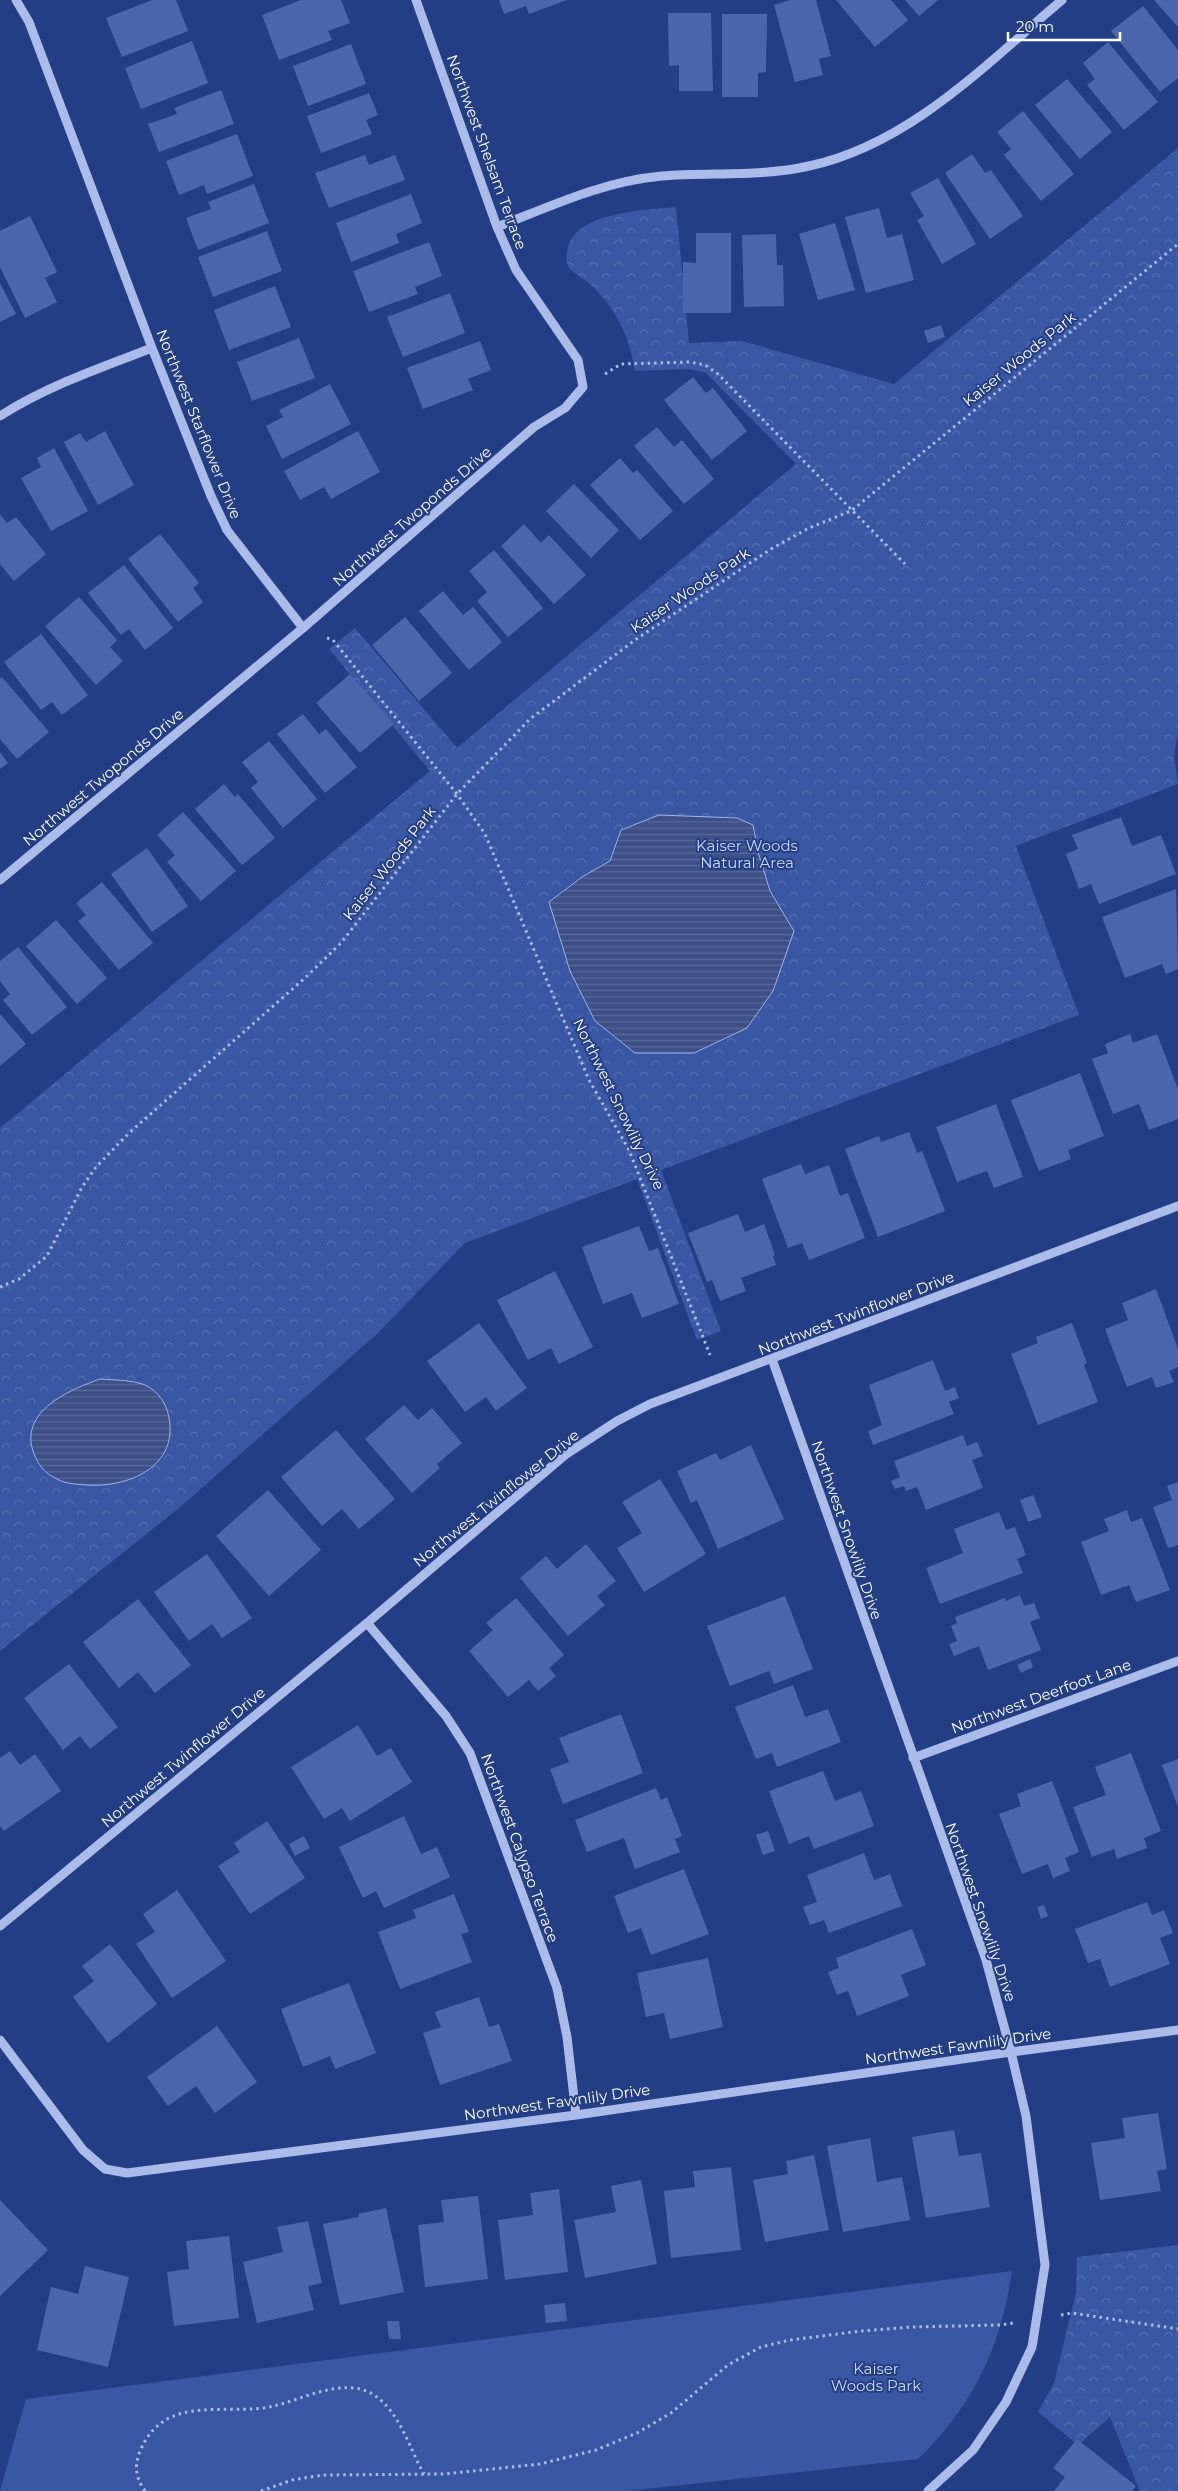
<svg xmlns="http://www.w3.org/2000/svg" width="1178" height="2491" font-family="Montserrat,sans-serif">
  <defs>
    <pattern id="forest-crowns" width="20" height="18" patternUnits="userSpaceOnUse" patternTransform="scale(1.25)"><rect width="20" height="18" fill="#3958a3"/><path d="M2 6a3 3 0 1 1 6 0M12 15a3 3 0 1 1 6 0" fill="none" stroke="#5771b1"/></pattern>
    <pattern id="water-rules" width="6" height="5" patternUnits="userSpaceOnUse" patternTransform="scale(1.25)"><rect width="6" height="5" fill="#3d5186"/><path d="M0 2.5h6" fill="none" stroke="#5a6b98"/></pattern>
  </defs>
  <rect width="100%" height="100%" fill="#223e84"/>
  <path fill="url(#forest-crowns)" d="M1178,148V732L1174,756L1178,784L1016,846L1079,1015L661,1170L721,1331L697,1340L637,1179L465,1243L378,1333L179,1508L0,1651V1128L430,771L329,649L355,628L457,748L796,464L706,373L691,369L635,371C629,336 617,310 591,285C585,279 576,275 570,269C565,263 566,254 568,247C579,211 646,210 676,207L689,343L742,341L894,384Z
    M1178,2245V2491H1140L1110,2417L1078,2445L1038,2412L1054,2383L1076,2293L1077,2257Z"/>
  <path fill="#3958a3" d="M1012,2271C1001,2347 973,2406 918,2459L627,2491H0L26,2399Z"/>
  <path fill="url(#water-rules)" stroke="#9eb6ea" d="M659,815L737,818L753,825L758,852L770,891L794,931L773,991L747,1028L694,1053H635L595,1021L570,971L549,902L582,877L610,861L621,830Z
    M100,1379C114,1380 132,1380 145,1385C158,1391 167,1404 169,1418C178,1467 128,1488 86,1485C76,1484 66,1484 57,1479C44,1473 38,1465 33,1451C20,1411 69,1390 100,1379Z"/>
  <path fill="#4b67ac" d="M152,0H176L188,31L122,57L106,18Z
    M301,0H341L350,23L328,31L332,40L279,60L262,15Z
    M499,0H567L529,14L526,6L504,14Z
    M790,0H816L831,56L819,59L823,75L795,82L774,5Z
    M836,0H891L908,20L875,47Z
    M905,0H938L919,16Z
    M1154,0H1178V27Z
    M1143,6L1178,50V78L1160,92L1111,31Z
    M668,13H711L713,91H679V65L669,66Z
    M722,14H767L766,72L758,73V97H722Z
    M192,41L208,83L141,109L125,68Z
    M1108,42L1158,102L1124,130L1087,85L1095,79L1083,63Z
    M351,44L366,84L308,106L293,66Z
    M1067,79L1112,132L1080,159L1035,105Z
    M221,90L234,124L159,152L148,124L177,114L174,108Z
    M369,93L378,115L366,120L372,134L321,153L307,116Z
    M1023,111L1074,174L1041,201L1004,155L1011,149L997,132Z
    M237,134L253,176L207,194L204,185L179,195L166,161Z
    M972,154L985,173L991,170L1023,216L990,239L945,173Z
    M365,155L369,165L395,155L405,180L329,208L315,173Z
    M938,178L976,244L942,264L917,220L924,216L910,193Z
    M254,184L269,223L198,250L186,218L211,209L208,202Z
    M411,194L422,223L396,234L399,243L351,262L336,223Z
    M879,208L887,238L902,234L914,280L866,293L845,217Z
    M30,216L57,272L45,278L57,302L25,318L0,267V231Z
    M835,223L855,290L818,300L799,234Z
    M267,231L282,271L213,297L198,257Z
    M696,233H731V313H683V262L696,263Z
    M776,234L777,265H783L784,306L744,307L742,235Z
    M429,242L442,276L415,287L418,294L369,312L353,271Z
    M0,283L16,314L0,322Z
    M275,286L291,327L229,350L214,310Z
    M450,293L465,333L403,357L387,317Z
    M941,325L945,337L928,343L924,331Z
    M299,338L315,378L252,401L237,362Z
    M480,341L491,370L468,379L473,390L423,409L407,368Z
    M693,377L706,393L713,388L747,431L712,460L664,400Z
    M330,384L351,424L282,459L266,426L283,417L279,410Z
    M657,427L674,447L682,440L714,479L684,504L634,446Z
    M105,431L134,485L98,505L64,442L80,433L86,442Z
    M358,431L380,472L331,499L324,487L300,500L284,471Z
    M54,448L88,511L51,531L21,478L41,467L37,458Z
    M620,458L633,473L637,470L673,511L640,540L590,485Z
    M574,484L619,530L591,558L546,511Z
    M0,514L7,523L16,517L46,554L14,581L0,564Z
    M524,524L541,543L549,535L586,575L554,604L501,546Z
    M160,534L199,583L193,588L203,602L178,622L128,559Z
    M494,550L543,608L508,637L477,601L487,592L469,571Z
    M124,565L173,628L145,650L129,629L121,635L88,593Z
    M443,591L463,615L473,607L502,642L469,670L419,611Z
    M79,597L117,640L110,647L123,661L96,685L45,626Z
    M405,617L452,673L419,701L372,645Z
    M41,634L88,695L62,715L52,702L41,710L4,662Z
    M350,674L394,724L360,753L316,703Z
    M2,677L49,732L17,759L0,739V678Z
    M303,714L319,734L326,729L357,767L325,793L277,734Z
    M269,741L317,799L283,828L251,788L258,782L242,762Z
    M0,752L8,763L0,769Z
    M224,784L235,797L238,794L275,838L242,865L195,809Z
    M183,812L236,871L201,901L167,862L175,855L157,835Z
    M1121,817L1132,846L1161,835L1176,874L1099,904L1091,884L1079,889L1066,854L1078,849L1072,835Z
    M147,848L188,906L152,932L111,874Z
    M102,882L153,943L119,970L78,921L86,915L76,903Z
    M1176,889L1178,969L1166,974L1162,964L1125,978L1102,917Z
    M56,920L107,978L77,1004L26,946Z
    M18,947L67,1007L32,1035L3,1000L10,994L0,981V961Z
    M0,1014L26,1044L0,1066Z
    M1130,1034L1133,1043L1157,1034L1178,1089V1119L1149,1130L1139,1104L1113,1114L1092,1059L1108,1053L1105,1044Z
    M1080,1073L1104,1136L1068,1150L1071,1159L1039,1171L1011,1100Z
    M996,1104L1023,1177L994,1188L987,1171L957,1182L936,1127Z
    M909,1132L917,1153L922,1151L945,1211L878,1237L845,1149L879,1136L881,1142Z
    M801,1164L805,1174L829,1165L840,1196L848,1193L865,1238L809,1260L802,1243L788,1248L762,1179Z
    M738,1214L745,1232L764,1224L775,1255L773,1256L776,1265L741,1278L746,1291L720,1301L712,1280L707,1282L688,1233Z
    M639,1226L649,1251L658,1248L679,1304L642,1318L632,1293L603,1304L582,1247Z
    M555,1271L593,1347L559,1364L551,1348L528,1360L497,1300Z
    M1156,1289L1178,1349V1367L1169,1371L1174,1382L1156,1388L1152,1377L1127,1387L1105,1329L1128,1320L1122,1303Z
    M479,1323L527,1388L496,1411L486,1397L465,1412L427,1361Z
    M1072,1323L1087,1363L1084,1365L1098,1402L1038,1425L1011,1354L1038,1343L1036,1337Z
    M933,1360L945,1391L955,1387L959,1398L949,1402L954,1414L873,1445L868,1431L882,1425L869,1385Z
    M404,1405L418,1420L432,1408L462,1443L437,1464L440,1468L412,1493L365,1439Z
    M336,1430L395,1499L359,1529L342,1509L322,1526L281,1477Z
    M963,1435L967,1446L977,1442L983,1456L972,1460L983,1488L926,1510L917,1487L906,1491L904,1486L895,1489L891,1481L900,1477L894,1461Z
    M751,1445L784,1519L718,1549L697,1500L691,1503L677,1471L716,1453L720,1460Z
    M660,1479L706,1554L644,1592L617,1548L642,1533L622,1502Z
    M1178,1482V1545L1168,1548L1153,1507L1172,1500L1167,1486Z
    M268,1490L321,1550L269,1596L216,1536Z
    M1033,1495L1042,1517L1028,1522L1020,1500Z
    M1127,1510L1131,1522L1142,1518L1170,1590L1136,1602L1129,1585L1101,1595L1081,1542L1109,1531L1104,1519Z
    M999,1512L1006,1530L1015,1527L1026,1555L1017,1559L1023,1573L940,1604L926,1568L963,1553L954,1529Z
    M586,1544L616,1581L597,1596L605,1605L568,1636L520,1578L546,1556L557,1569Z
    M207,1554L252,1618L222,1638L212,1624L189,1641L154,1592Z
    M1020,1595L1024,1606L1034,1603L1040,1618L1030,1622L1041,1650L988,1670L979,1646L954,1656L949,1644L957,1641L951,1626L957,1623L955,1617L1005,1598L1006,1601Z
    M785,1596L813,1669L774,1684L769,1671L730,1686L707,1626Z
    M516,1598L564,1655L549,1668L556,1676L538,1691L529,1680L508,1697L469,1651L493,1630L486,1623Z
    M138,1599L191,1665L155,1693L138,1672L119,1688L83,1642Z
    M1030,1659L1033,1667L1021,1673L1017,1665Z
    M69,1664L118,1727L90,1749L80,1736L63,1750L24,1698Z
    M793,1685L805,1717L828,1709L841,1742L777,1767L772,1753L756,1759L735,1707Z
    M621,1714L643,1773L563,1804L550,1769L569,1762L559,1738Z
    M358,1725L377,1756L391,1748L412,1782L350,1821L342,1808L324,1819L291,1767Z
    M10,1751L20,1765L35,1754L61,1791L4,1831L0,1826V1758Z
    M1131,1753L1161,1831L1144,1838L1147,1848L1117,1859L1114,1849L1092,1857L1073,1807L1106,1795L1095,1767Z
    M1178,1759V1807L1162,1765Z
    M823,1771L835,1801L861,1791L874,1826L814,1849L809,1836L789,1844L769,1791Z
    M1052,1781L1079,1852L1065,1858L1070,1871L1053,1878L1048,1864L1022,1874L999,1814L1021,1806L1017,1794Z
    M656,1788L661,1800L667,1797L682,1836L675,1839L680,1852L635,1869L624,1838L587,1852L575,1820Z
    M404,1816L421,1854L437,1847L450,1877L384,1908L376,1891L363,1898L339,1847Z
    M267,1821L305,1878L250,1914L218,1866L240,1852L234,1843Z
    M768,1831L775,1851L763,1855L756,1835Z
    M304,1836L310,1848L295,1856L289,1844Z
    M864,1853L874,1880L890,1874L902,1906L829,1933L824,1920L810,1925L803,1907L817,1902L807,1875Z
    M684,1869L709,1934L651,1955L641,1928L628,1933L614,1896Z
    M177,1890L226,1961L172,1998L136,1944L155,1932L143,1914Z
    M454,1894L469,1932L461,1934L472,1962L400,1989L378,1932L416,1918L413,1910Z
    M1147,1902L1152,1915L1164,1910L1173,1933L1160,1938L1170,1964L1110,1987L1100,1959L1088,1963L1075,1929Z
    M1044,1905L1048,1916L1041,1919L1037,1907Z
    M912,1929L926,1965L901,1975L909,1996L857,2016L848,1991L837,1995L828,1972L839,1968L836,1958Z
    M110,1944L157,2004L108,2043L73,1997L94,1981L82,1966Z
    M708,1958L723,2027L670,2039L664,2013L646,2017L637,1973Z
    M349,1983L376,2053L335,2069L330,2056L303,2067L281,2009Z
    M479,1997L489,2027L499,2024L512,2061L440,2085L423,2033L441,2027L435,2012Z
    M217,2026L257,2082L215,2113L196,2086L168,2106L147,2077Z
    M1158,2113L1167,2169L1157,2171L1161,2191L1100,2200L1091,2143L1125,2138L1122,2118Z
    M954,2130L959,2156L981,2153L990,2207L926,2218L912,2137Z
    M870,2138L877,2182L902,2177L910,2220L843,2232L827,2146Z
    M814,2155L829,2230L765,2242L753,2180L788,2174L786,2161Z
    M731,2167L741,2250L671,2258L664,2191L695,2187L693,2171Z
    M641,2180L657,2264L585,2278L574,2220L616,2212L611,2186Z
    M559,2189L568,2272L505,2280L498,2220L533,2215L530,2193Z
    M478,2196L488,2279L425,2287L418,2225L444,2222L441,2200Z
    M0,2200L48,2250L0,2296Z
    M386,2208L404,2292L340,2305L323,2224L359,2217L358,2214Z
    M308,2221L322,2283L308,2286L314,2310L257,2323L243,2262L283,2252L277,2227Z
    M229,2236L239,2318L174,2326L167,2272L189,2269L186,2241Z
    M85,2266L129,2277L108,2367L37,2350L51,2287L78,2294Z
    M565,2303L567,2321L546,2323L544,2305Z
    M387,2321H399L401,2339H389Z
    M1077,2439L1136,2486L1132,2491H1054L1065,2477L1053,2468Z"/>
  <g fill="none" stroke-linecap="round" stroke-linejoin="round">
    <path stroke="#aabde9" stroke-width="3" stroke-dasharray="2.5 4" stroke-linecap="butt" d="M605,374L621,364L690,362L705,365L718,374L905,564
      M327,638L333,640L457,794L485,834L589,1080L629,1150L710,1355
      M0,1287L19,1279L47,1256L82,1187L96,1167L129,1133L305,978L341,943L457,794L530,719L635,640L771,549L809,528L851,511L1178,244
      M1061,2315L1072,2313L1178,2329
      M145,2491C135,2477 134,2464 141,2449C166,2392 229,2417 274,2406C304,2399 344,2376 374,2395C400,2412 409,2448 424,2474
      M261,2491L292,2480L323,2475L444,2474L540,2464L596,2450L637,2433L671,2413L728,2365L761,2347L790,2340L861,2331L911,2327L1000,2325L1013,2323"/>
    <path stroke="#aabde9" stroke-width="9" d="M16,0L29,22L152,348L211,496L227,530L303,628
      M497,227C551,206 604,181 662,176C711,172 761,177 809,166C910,144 986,64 1062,0
      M0,416C47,386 100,368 152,348
      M0,880L303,628L534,427L565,408L583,387L578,360L516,270L497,227L416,0
      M772,1359L986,1960L1011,2052L1026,2116L1045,2265L1032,2347L1006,2402L973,2450L928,2491
      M367,1623L446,1716L470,1753L557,1988L567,2037L576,2115
      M913,1758L1178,1661
      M0,1926L367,1623L565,1455L617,1421L650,1404L1178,1206
      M0,2040L83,2150L105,2169L127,2173L576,2115L1011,2052L1178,2030"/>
  </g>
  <g text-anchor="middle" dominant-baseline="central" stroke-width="4" stroke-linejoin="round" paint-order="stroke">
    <g font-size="15" fill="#fff" stroke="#223e84">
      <text transform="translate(487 152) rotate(70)">Northwest Shelsam Terrace</text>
      <text transform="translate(1019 359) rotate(-39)">Kaiser Woods Park</text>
      <text transform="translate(199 424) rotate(68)">Northwest Starflower Drive</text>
      <text transform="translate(412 516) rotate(-41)">Northwest Twoponds Drive</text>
      <text transform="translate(690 590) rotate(-34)">Kaiser Woods Park</text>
      <text transform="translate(103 777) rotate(-40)">Northwest Twoponds Drive</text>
      <text transform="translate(389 863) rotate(-52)">Kaiser Woods Park</text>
      <text transform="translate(619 1104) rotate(64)">Northwest Snowlily Drive</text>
      <text transform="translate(856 1313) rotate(-21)">Northwest Twinflower Drive</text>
      <text transform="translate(496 1498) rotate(-39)">Northwest Twinflower Drive</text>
      <text transform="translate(847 1530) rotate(71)">Northwest Snowlily Drive</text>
      <text transform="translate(1041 1696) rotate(-20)">Northwest Deerfoot Lane</text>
      <text transform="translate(183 1757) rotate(-40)">Northwest Twinflower Drive</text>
      <text transform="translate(520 1848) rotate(70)">Northwest Calypso Terrace</text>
      <text transform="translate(981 1912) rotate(71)">Northwest Snowlily Drive</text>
      <text transform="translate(958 2046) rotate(-8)">Northwest Fawnlily Drive</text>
      <text transform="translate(557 2102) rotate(-8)">Northwest Fawnlily Drive</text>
    </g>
    <g font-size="15" fill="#cedaf6" stroke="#223e84">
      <text x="747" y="845">Kaiser Woods<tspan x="747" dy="17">Natural Area</tspan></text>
      <text x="876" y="2368">Kaiser<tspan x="876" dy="17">Woods Park</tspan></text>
    </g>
  </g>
  <path d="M1008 32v8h112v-8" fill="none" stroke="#ffffff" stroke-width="2.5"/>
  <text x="1016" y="32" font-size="15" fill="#ffffff" stroke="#223e84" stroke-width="4" paint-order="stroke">20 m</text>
</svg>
